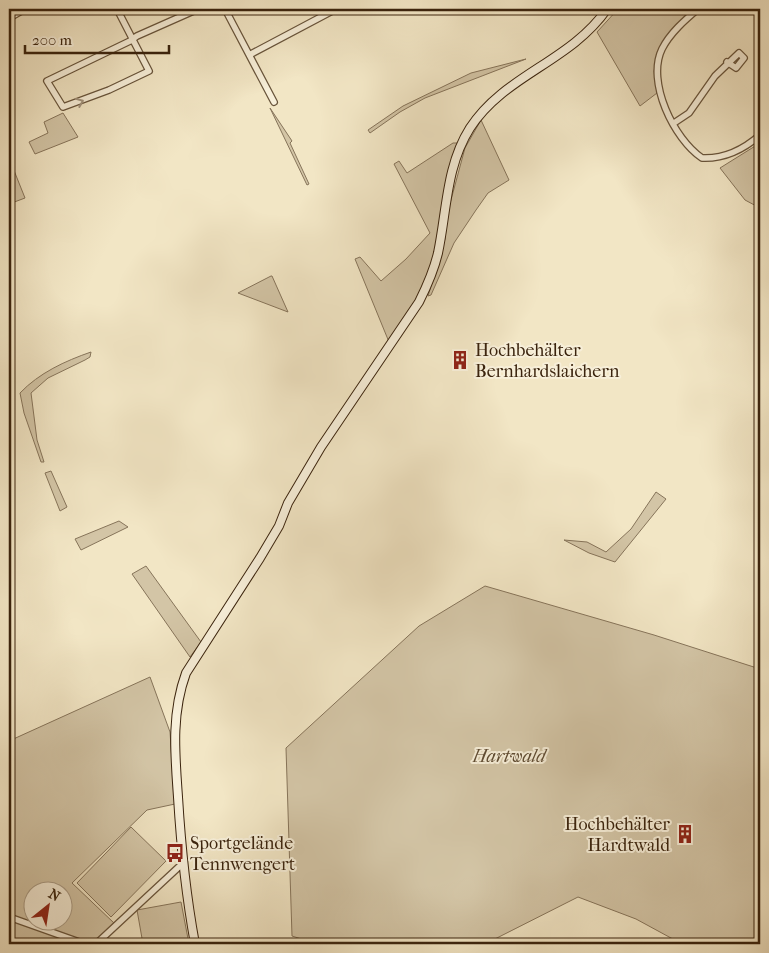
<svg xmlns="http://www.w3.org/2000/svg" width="769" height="953" font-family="'IM FELL French Canon',serif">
  <rect width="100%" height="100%" fill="#f2e6c5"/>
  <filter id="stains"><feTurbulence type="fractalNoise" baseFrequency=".004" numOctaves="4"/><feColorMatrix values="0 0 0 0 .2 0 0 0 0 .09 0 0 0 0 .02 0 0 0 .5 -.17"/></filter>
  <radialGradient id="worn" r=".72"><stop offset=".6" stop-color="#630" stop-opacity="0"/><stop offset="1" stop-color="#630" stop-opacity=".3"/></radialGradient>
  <path fill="#d3c5a6" stroke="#86745a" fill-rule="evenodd" d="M618,9H690L660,49L654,71L657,93L640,106L597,32Z
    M526,59L425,98L400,112L370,133L368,130L403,106L471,73Z
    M270,108L292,141L290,143L309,184L307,185Z
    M63,113L78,137L35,154L29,142L48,133L44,122Z
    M481,120L509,180L488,193L476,210L454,243L431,295L428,296L445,239L448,211L465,148Z
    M453,143H458L445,188L437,245L427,282L389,342L355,259L360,257L381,281L406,259L430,233L394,164L399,161L407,173Z
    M760,143V208L745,200L720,168Z
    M13,168L25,198L9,204V169Z
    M271,276H272L288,312L238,293Z
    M91,352L90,357L85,360L48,378L31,393L37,440L44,462H41L24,413L20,393C39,373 65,361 91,352Z
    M51,471L67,507L60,511L45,473Z
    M656,492L666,499L615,562L589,553L564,540L587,542L606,552L631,529Z
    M119,521L128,527L81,550L75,539Z
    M146,566L201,642L190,657L132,574Z
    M485,586L654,635L760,669V944H682L636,919L578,897L485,944H317L292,936L286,748L419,626Z
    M150,677L170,732L175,804L147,810L72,883L114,923L93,944H9V741ZM32,890H62V920H32Z
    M131,827L166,861L111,917L77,883Z
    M181,902L189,944H143L137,910Z"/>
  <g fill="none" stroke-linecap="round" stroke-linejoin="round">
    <g stroke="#68543b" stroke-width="8">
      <path id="minor" d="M117,9L149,71L109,90L63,107L47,81L130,41L137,36L198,9
        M225,9L274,102
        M698,9C685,20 670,33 662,49C646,82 674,139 702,158C725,159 743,150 760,135
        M9,18L25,9
        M251,54L336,9
        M674,123L689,113L715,76L739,53L744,58L736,68L727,62
        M9,917L85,944
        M96,944L182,864"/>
    </g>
    <g stroke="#3a230d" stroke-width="10">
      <path id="secondary" d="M195,944C186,895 181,847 178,797C175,754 171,714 186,673L260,558L279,526L288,503L321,447L419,302C427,286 434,270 438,253C447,210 446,166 470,128C504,75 570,62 607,9"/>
    </g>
    <use href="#minor" stroke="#f7efd9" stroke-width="5.5"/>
    <use href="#secondary" stroke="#f7efd9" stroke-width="8"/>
  </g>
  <defs><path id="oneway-chevron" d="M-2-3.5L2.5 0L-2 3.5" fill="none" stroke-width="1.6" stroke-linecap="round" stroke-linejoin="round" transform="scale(1.25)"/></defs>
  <use stroke="#a2937d" href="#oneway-chevron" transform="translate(80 102) rotate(-22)"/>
  <defs>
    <g id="building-bare" transform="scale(1.5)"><path d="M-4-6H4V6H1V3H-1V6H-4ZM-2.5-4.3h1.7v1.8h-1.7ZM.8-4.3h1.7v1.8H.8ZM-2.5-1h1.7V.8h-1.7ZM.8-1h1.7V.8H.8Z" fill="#8f2418" stroke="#f7efd9" stroke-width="2.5" paint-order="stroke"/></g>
    <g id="bus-bare" transform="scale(1.5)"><path d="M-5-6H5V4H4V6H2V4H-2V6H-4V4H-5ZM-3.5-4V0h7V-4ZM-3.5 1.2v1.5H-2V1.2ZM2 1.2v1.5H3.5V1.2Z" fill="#8f2418" stroke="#f7efd9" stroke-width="2.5" paint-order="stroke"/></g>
  </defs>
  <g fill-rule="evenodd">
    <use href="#building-bare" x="460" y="360"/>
    <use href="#building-bare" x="685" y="834"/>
    <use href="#bus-bare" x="175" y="853"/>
  </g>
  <g text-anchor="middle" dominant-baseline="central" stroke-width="4" stroke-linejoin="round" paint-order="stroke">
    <g font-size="18" fill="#3a230d" stroke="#f7efd9" text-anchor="start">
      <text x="475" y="350">Hochbehälter<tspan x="475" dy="21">Bernhardslaichern</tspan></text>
      <text x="670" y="824" text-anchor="end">Hochbehälter<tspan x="670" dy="21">Hardtwald</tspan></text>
      <text x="190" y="843">Sportgelände<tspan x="190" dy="21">Tennwengert</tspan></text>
    </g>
    <g font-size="18" font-style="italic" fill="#604c33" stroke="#f7efd9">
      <text x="509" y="756">Hartwald</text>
    </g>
  </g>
  <rect width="769" height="953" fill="none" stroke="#f2e6c5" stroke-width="30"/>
  <rect x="10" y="10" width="749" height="933" fill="none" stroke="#3a230d" stroke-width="2.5"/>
  <rect x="15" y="15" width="739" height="923" fill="none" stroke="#3a230d"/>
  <g transform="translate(48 906) rotate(30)"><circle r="24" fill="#f7efd9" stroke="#ab9d87"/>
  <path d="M0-4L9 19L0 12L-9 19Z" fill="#8f2418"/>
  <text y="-8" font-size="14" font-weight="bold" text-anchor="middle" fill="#3a230d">N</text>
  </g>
  <path d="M25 45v8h144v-8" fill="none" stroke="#3a230d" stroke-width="2.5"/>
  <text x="32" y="45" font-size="15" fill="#3a230d" stroke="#f7efd9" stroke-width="4" paint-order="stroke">200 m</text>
  <rect width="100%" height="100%" filter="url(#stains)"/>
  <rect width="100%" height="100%" fill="url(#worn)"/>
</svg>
